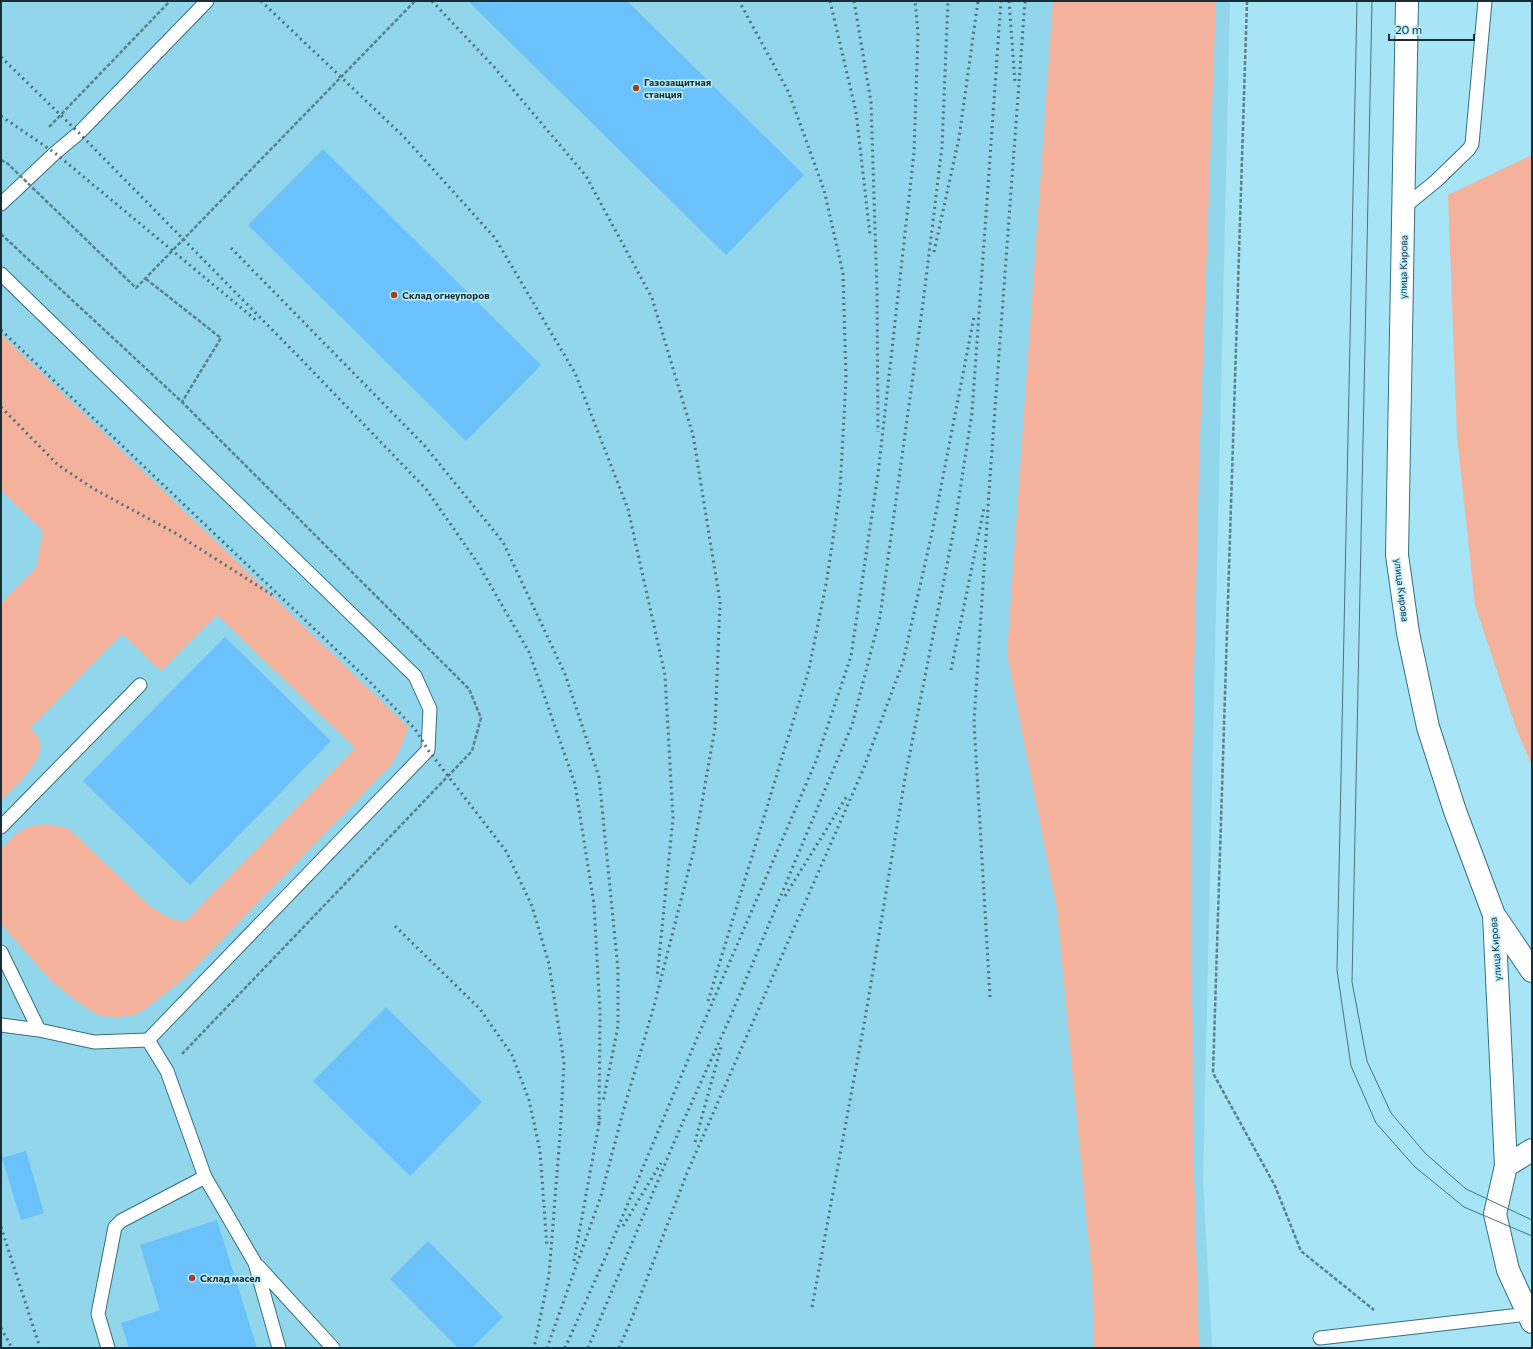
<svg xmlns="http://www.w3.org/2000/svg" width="1533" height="1349" font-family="Commissioner,sans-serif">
  <rect width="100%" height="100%" fill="#a6e4f6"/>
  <path fill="#91d6eb" d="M1,1H1230L1203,1179L1212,1348H1Z"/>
  <path fill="#f4b29c" d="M1053,1H1216L1199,466L1191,801L1193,1137L1199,1348H1094L1092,1277L1057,910L1007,654Z
    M1532,155V766L1516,728L1475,605L1457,436L1448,195Z
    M1,334L408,727L401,747L392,764L185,978L145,1009L134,1015L119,1017L99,1016L75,1000L50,980L7,931L1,922V850C21,824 38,819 69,829L152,908L170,918L185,922L355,748L217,615L161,671L122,634L30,728C33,731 36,734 38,737C50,757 14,787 1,800V603L36,568L43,531L1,490Z"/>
  <path fill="#6bc2fa" d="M468,1H627L804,175L726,255Z
    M323,149L541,365L466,441L248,225Z
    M225,637L331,741L190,885L83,781Z
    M386,1007L482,1102L410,1176L313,1081Z
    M26,1151L44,1213L21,1220L2,1158Z
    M217,1220L257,1348H129L121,1323L160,1310L140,1245Z
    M428,1241L503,1317L472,1348H458L390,1279Z"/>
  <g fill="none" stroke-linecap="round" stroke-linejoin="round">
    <g stroke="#347081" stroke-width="15">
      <path id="service" d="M1,204L55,153L79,133L207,1
        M1403,208L1436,181L1469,149L1472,144L1485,1
        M1,274L415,676L430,709L428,750L148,1040L94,1042L39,1030L1,1025
        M1,827L140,685
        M1,952L39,1030
        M205,1177L255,1263L279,1348
        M258,1266L333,1348
        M1320,1338L1528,1314
        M108,1348L98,1314L115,1227L121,1221L205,1177L167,1071L148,1040"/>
    </g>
    <g stroke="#347081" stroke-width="24">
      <path id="secondary" d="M1407,1L1397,555L1408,633L1428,727L1455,811L1494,915L1506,1166
        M1494,915L1532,971"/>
    </g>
    <g stroke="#347081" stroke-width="24">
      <path id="primary" d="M1532,1150L1506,1166L1495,1214L1508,1270L1532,1322"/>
    </g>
    <path stroke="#58818d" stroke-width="2.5" stroke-dasharray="4 2" stroke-linecap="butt" d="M1247,1L1213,1073L1275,1186L1301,1251L1374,1310
      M49,127L170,1
      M1,234L182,402L469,689L481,718L472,751L182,1054
      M146,279L221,338L182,402"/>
    <use href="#service" stroke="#fff" stroke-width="13"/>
    <use href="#secondary" stroke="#fff" stroke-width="22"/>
    <use href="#primary" stroke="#fff" stroke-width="22"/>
    <path stroke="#4c727d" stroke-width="1" d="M1357,1L1337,970L1351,1066L1376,1123L1415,1167L1464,1207L1532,1236
      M1372,1L1352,982L1367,1061L1391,1113L1425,1153L1466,1189L1532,1220"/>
    <path stroke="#4c727d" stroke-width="3" stroke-dasharray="2 4" stroke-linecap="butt" d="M261,1L404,137L495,238L575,373L628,509L665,675L673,818L657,978
      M432,1L494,67L586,176L652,298L693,435L720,602L715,728L693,853L654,1006L623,1112L601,1196L547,1348
      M830,1L856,112L870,235
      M854,1L871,102L877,292L878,432
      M1009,1L1015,82
      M1,57L79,133L297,355L426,489L477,562L529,652L575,784L594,904L600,1012L599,1123
      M1,116L55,153L257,321
      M231,248L424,445L503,542L565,674L599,777L618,969V1026L603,1102
      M934,252L959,138L978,1
      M1,330L369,681L415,729L428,750L506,851L532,906L549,964L564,1063L560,1135L549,1275L534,1348
      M1,407L58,465L94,489L175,533L274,596
      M951,670L984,508
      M785,896L847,796
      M395,926L480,1009L512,1055L529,1100L540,1151L547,1247
      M990,997L974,722L990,477L1025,1
      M708,1001L809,669L827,579L840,491L846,378L843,273L824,190L789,93L739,1
      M695,1142L721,1047
      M623,1226L661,1163
      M1,1227L40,1348
      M574,1261L600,1118
      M812,1307L865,1019L905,778L954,529L972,413L1001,1
      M1,1328L12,1348
      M565,1348L606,1256L695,1043L816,761L851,656L878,474L914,153L918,33L915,1
      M588,1348L678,1133L729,1020L852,725L880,617L923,303L942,147L948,1
      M619,1348L630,1323L687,1173L863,770L903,662L933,528L974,317"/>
    <path stroke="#58818d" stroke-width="2.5" stroke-dasharray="4 2" stroke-linecap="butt" d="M1,160L7,163L136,288L415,1"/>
  </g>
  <g fill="#a53e1a" stroke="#beeffe" stroke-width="1.5">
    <circle cx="636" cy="88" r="4"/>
    <circle cx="394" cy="295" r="4"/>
    <circle cx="192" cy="1278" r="4"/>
  </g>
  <g text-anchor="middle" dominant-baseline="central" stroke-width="3" stroke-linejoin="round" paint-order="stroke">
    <g font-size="10" font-weight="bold" fill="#162f36" stroke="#beeffe" text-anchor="start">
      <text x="644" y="82">Газозащитная<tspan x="644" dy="12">станция</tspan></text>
      <text x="402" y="295">Склад огнеупоров</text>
      <text x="200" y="1278">Склад масел</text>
    </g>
    <g font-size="10" fill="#162f36" stroke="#beeffe">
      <text transform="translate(1403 267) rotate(-89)">улица Кирова</text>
      <text transform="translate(1402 590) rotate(83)">улица Кирова</text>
      <text transform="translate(1495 949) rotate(-94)">улица Кирова</text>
    </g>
  </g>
  <rect width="1533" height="1349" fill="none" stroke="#162f36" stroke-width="4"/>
  <path d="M1389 34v6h85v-6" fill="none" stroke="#162f36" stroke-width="2"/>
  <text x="1395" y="34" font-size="12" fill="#162f36" stroke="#beeffe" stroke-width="3" paint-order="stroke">20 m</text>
</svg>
